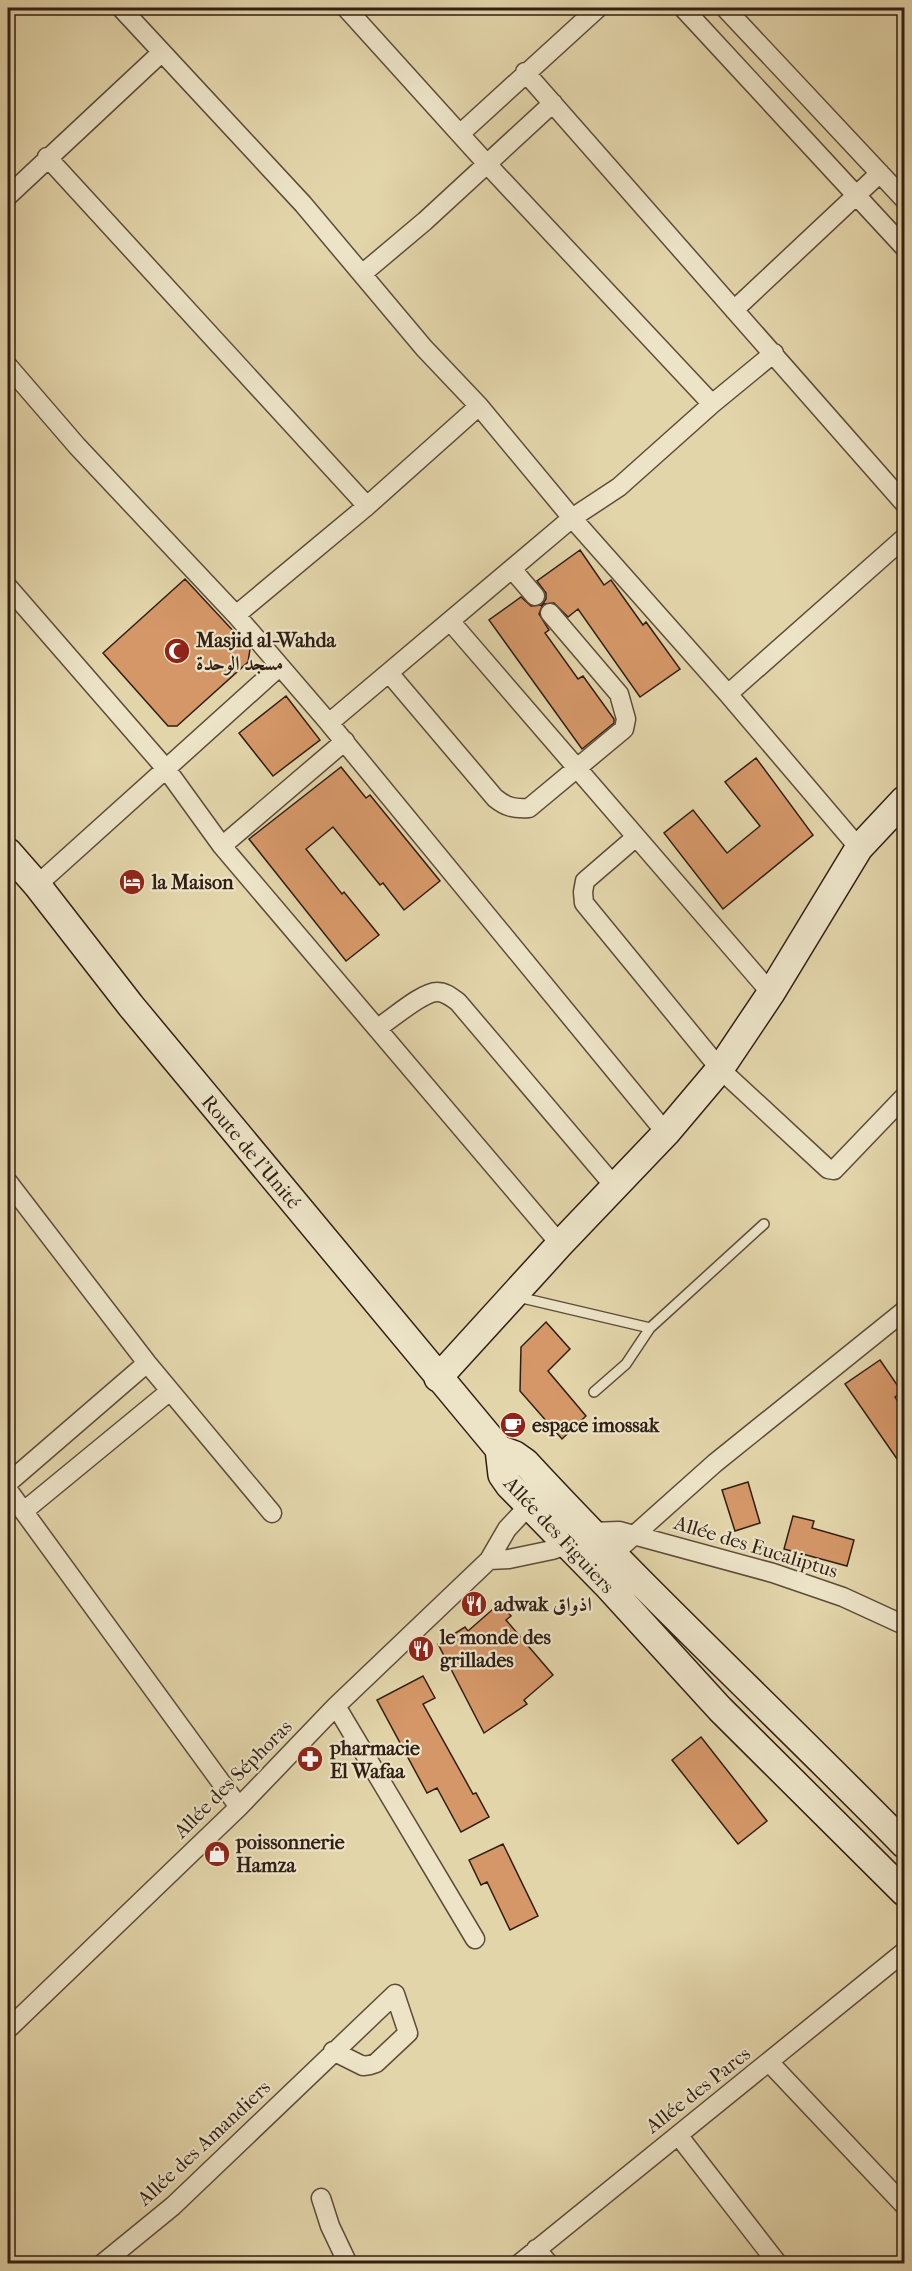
<svg xmlns="http://www.w3.org/2000/svg" width="912" height="2271" font-family="'IM FELL French Canon',Amiri,serif">
  <rect width="100%" height="100%" fill="#e3d5aa"/>
  <filter id="stains"><feTurbulence type="fractalNoise" baseFrequency=".00333" numOctaves="4"/><feColorMatrix values="0 0 0 0 .2 0 0 0 0 .09 0 0 0 0 .02 0 0 0 .5 -.17"/></filter>
  <radialGradient id="worn" r=".72"><stop offset=".6" stop-color="#630" stop-opacity="0"/><stop offset="1" stop-color="#630" stop-opacity=".3"/></radialGradient>
  <path fill="#d59768" stroke="#301e15" stroke-width="1.5" d="M580,550L604,585L611,580L643,625L646,622L680,669L640,697L578,609L568,617L554,603L543,604L539,614L549,630L545,633L578,679L583,676L614,719V723L582,749L489,620L521,597L531,606L542,605L546,599V593L537,581Z
    M185,579L250,649L248,662L177,726H168L103,653Z
    M286,696L320,740L273,776L239,733Z
    M756,758L813,835L723,909L664,833L693,810L727,853L760,826L725,782Z
    M341,767L366,798L370,795L440,881L404,910L383,883L380,885L333,827L306,849L342,894L344,892L379,935L346,961L249,839Z
    M546,1322L570,1349L548,1371L586,1416L562,1439L520,1391L521,1347Z
    M880,1360L902,1392L895,1397L904,1411V1469L845,1384Z
    M748,1482L760,1523L735,1531L722,1490Z
    M793,1516L814,1521L812,1528L854,1540L847,1566L784,1549Z
    M500,1603L511,1616L506,1620L553,1675L524,1700L527,1704L484,1733L438,1644L465,1627L468,1631Z
    M423,1676L435,1698L423,1704L473,1794L476,1793L489,1817L461,1832L437,1788L427,1793L377,1700Z
    M701,1737L767,1821L738,1844L672,1760Z
    M503,1844L538,1916L510,1930L487,1882L481,1885L469,1860Z"/>
  <g fill="none" stroke-linecap="round" stroke-linejoin="round">
    <g stroke="#5d4c3a" stroke-width="12">
      <path id="lane" d="M518,1297L650,1328L626,1364L594,1392
        M650,1328L764,1224"/>
    </g>
    <g stroke="#5d4c3a" stroke-width="21">
      <path id="street" d="M121,8L303,204L424,348L479,406L572,518L728,694L859,848
        M346,8L487,164L712,404
        M683,8L904,247
        M725,8L904,199
        M525,72L904,503
        M461,133L598,8
        M47,157L367,506
        M8,196L161,53
        M362,274L425,221L553,103
        M734,310L880,173
        M8,366L77,446L236,615L329,723L666,1133
        M512,569L535,596
        M8,587L167,770L222,846L560,1244
        M236,615L367,506L479,406
        M450,621L771,993
        M389,673L495,798C506,807 514,809 529,808L624,729L626,719L619,694L550,613
        M728,694L904,538
        M329,723L572,518L619,487L712,404L774,353
        M636,837L585,881L583,892L584,903L720,1069L828,1169L834,1170L904,1097
        M222,846L345,741
        M37,885L279,667
        M379,1027C392,1019 422,992 437,992C446,992 451,997 458,1002L615,1187
        M8,1182L147,1363L272,1513
        M8,1483L147,1363
        M8,1490L239,1807
        M24,1511L170,1391
        M612,1555L715,1463L904,1311
        M489,1560L509,1559L552,1550L567,1545L591,1532L619,1531L773,1573L843,1597L904,1625
        M336,1706L475,1939
        M8,2029L239,1807L336,1706L489,1560L507,1529L536,1498
        M769,2062L904,2205
        M678,2135L778,2264
        M321,2198L330,2226L348,2264
        M536,2249L549,2264
        M102,2264L173,2206L395,1994L408,2033L376,2063L370,2065L363,2066L333,2051
        M519,2264L904,1952"/>
    </g>
    <g stroke="#301e15" stroke-width="30">
      <path id="secondary" d="M8,852L37,885L131,1006L499,1449L515,1455L525,1462C647,1594 779,1716 904,1844
        M438,1378L560,1244L666,1133L720,1069L771,993L859,848L904,800
        M499,1449L502,1475L509,1485L606,1584L720,1709L904,1892"/>
    </g>
    <use href="#lane" stroke="#ede4c8" stroke-width="9"/>
    <use href="#street" stroke="#ede4c8" stroke-width="18"/>
    <use href="#secondary" stroke="#ede4c8" stroke-width="27"/>
  </g>
  <defs>
    <g id="mosque-disc" transform="scale(1.35)"><circle r="9.5" fill="#8f2418" stroke="#ede4c8"/><path d="M3.5-4.9A6 6 0 1 0 3.5 4.9A5 5 0 1 1 3.5-4.9Z" fill="#fff"/></g>
    <g id="hotel-disc" transform="scale(1.35)"><circle r="9.5" fill="#8f2418" stroke="#ede4c8"/><path d="M-6-4.5h1.5V1H6V5H4.5V3h-9V5H-6ZM-4 0a1.8 1.8 0 1 1 3.6 0ZM.5 0V-2.5h3Q6-2.5 6 0Z" fill="#fff"/></g>
    <g id="cafe-disc" transform="scale(1.35)"><circle r="9.5" fill="#8f2418" stroke="#ede4c8"/><path d="M-5.5-4.5H6V0H3Q3 3.5 0 3.5H-2.5Q-5.5 3.5-5.5 0ZM3-3.2v2h1.7v-2ZM-6 4.5H4V6H-6Z" fill="#fff"/></g>
    <g id="restaurant-disc" transform="scale(1.35)"><circle r="9.5" fill="#8f2418" stroke="#ede4c8"/><path d="M-5-6h1v4h1v-4h1v4h1v-4h1v5L-1.5 .5V6h-2V.5L-5-1ZM5-6V6H3V1.5H1.5Q1.5-4 5-6Z" fill="#fff"/></g>
    <g id="pharmacy-disc" transform="scale(1.35)"><circle r="9.5" fill="#8f2418" stroke="#ede4c8"/><path d="M-2-6h4v4h4v4h-4v4h-4v-4h-4v-4h4Z" fill="#fff"/></g>
    <g id="shop-disc" transform="scale(1.35)"><circle r="9.5" fill="#8f2418" stroke="#ede4c8"/><path d="M-5-2.5h2.3a2.7 3.5 0 0 1 5.4 0H5L5.5 6h-11ZM-1.5-2.5h3a1.5 2.3 0 0 0-3 0Z" fill="#fff"/></g>
  </defs>
  <g fill-rule="evenodd">
    <use href="#mosque-disc" x="177" y="651"/>
    <use href="#hotel-disc" x="132" y="882"/>
    <use href="#cafe-disc" x="513" y="1425"/>
    <use href="#restaurant-disc" x="474" y="1604"/>
    <use href="#restaurant-disc" x="421" y="1649"/>
    <use href="#pharmacy-disc" x="310" y="1759"/>
    <use href="#shop-disc" x="217" y="1854"/>
  </g>
  <g text-anchor="middle" dominant-baseline="central" stroke-width="4.5" stroke-linejoin="round" paint-order="stroke">
    <g font-size="20" font-weight="bold" fill="#301e15" stroke="#ede4c8" text-anchor="start">
      <text x="196" y="640">Masjid al-Wahda<tspan x="196" dy="23">مسجد الوحدة</tspan></text>
      <text x="152" y="882">la Maison</text>
      <text x="532" y="1425">espace imossak</text>
      <text x="494" y="1604">adwak اذواق</text>
      <text x="440" y="1637">le monde des<tspan x="440" dy="23">grillades</tspan></text>
      <text x="330" y="1748">pharmacie<tspan x="330" dy="23">El Wafaa</tspan></text>
      <text x="236" y="1842">poissonnerie<tspan x="236" dy="23">Hamza</tspan></text>
    </g>
    <g font-size="20" fill="#301e15" stroke="#ede4c8">
      <text transform="translate(251 1152) rotate(50)">Route de l'Unité</text>
      <text transform="translate(559 1535) rotate(47)">Allée des Figuiers</text>
      <text transform="translate(756 1547) rotate(17)">Allée des Eucaliptus</text>
      <text transform="translate(233 1779) rotate(-45)">Allée des Séphoras</text>
      <text transform="translate(698 2090) rotate(-38)">Allée des Parcs</text>
      <text transform="translate(204 2143) rotate(-43)">Allée des Amandiers</text>
    </g>
  </g>
  <rect width="912" height="2271" fill="none" stroke="#e3d5aa" stroke-width="30"/>
  <rect x="9" y="9" width="894" height="2253" fill="none" stroke="#301e15" stroke-width="3"/>
  <rect x="15" y="15" width="882" height="2241" fill="none" stroke="#301e15" stroke-width="1.5"/>
  <rect width="100%" height="100%" filter="url(#stains)"/>
  <rect width="100%" height="100%" fill="url(#worn)"/>
</svg>
